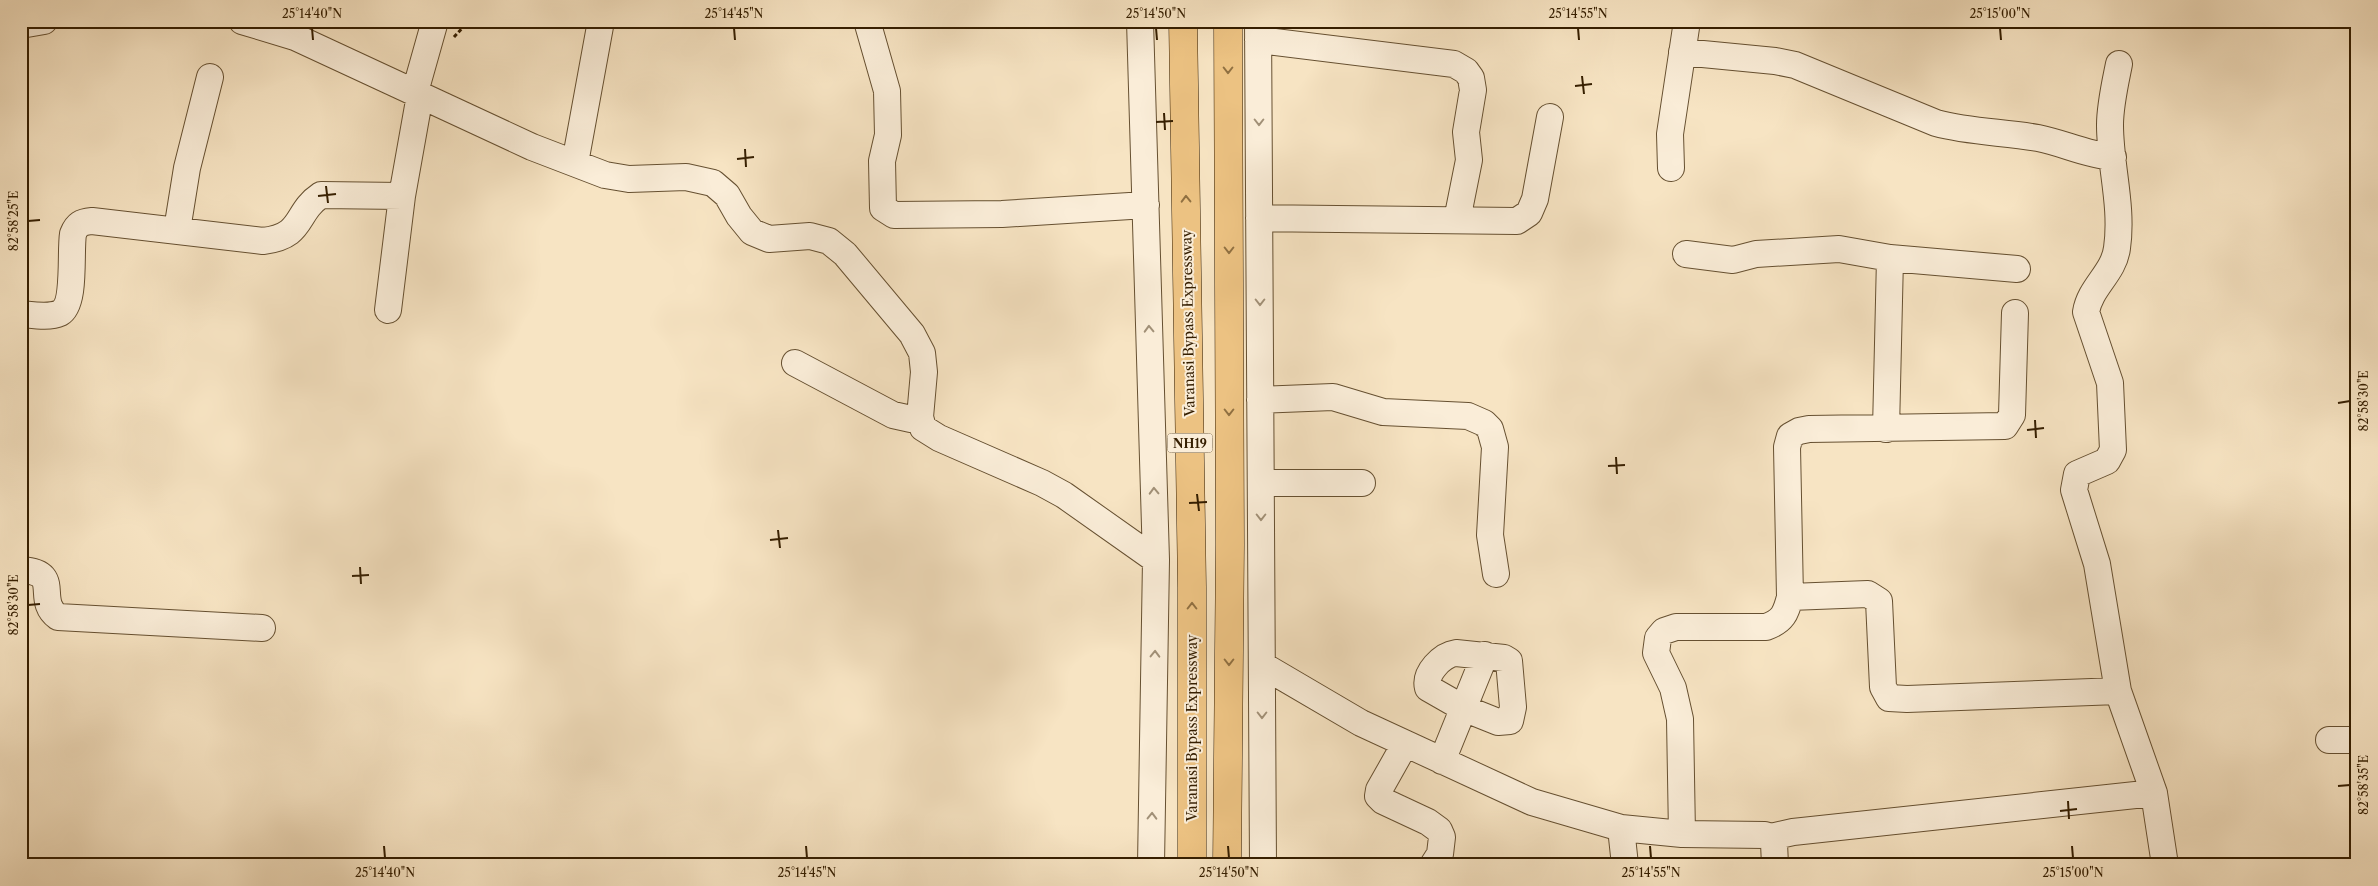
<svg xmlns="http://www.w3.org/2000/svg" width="2378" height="886" font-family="'Libre Caslon Text',serif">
  <rect width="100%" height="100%" fill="#f7e4c3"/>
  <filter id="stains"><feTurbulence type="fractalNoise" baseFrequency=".004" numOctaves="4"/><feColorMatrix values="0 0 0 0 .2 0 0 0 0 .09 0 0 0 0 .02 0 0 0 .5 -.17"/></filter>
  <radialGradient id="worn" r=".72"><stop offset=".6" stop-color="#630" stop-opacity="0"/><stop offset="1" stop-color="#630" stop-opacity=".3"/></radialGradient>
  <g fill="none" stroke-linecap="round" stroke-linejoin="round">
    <g stroke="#665031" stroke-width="28">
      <path id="minor" d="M242,21L295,37L532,147L605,175L629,179L686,177L713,183L727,195L739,216L752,232L769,239L810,236L829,241L845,254L912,334L922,353L924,372L920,417L923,428L939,438L1042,483L1064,495L1156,560
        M867,21L887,91L888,135L882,161L883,208L894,215L1002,214L1146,205
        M1140,21L1156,560L1151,865
        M1258,21L1263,865
        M21,25L44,21
        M1258,40L1454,64L1466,71L1471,78L1473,90L1466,132L1469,160L1457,220
        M1682,52L1775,61L1795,65L1936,123C1969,132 2004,132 2038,138C2064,143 2086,155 2113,157
        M2119,64C2115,84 2110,105 2110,125C2110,166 2123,206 2117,248C2114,273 2090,287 2086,312L2110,383L2113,450L2107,461L2077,474L2074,490L2097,564L2118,691L2154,793
        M415,92L435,21
        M575,163L601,21
        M1671,168L1670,134L1687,21
        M1259,218L1517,221L1529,213L1535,199L1550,117
        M177,230L187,168L210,77
        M1686,254L1733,260L1756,254L1839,249L1890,258L2017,269
        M388,310L402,196L420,95
        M21,314C33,315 49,318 60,313C76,304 70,252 73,234C77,224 81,222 92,221L263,241C305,236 294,213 321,195L402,196
        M795,363L893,415L911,419L920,417
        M1260,400L1333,397L1383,412L1468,416L1484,423L1490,429L1495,447L1490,535L1496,574
        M1886,429L1890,258
        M1261,483H1362
        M21,570C64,572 34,600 58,617L262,628
        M1790,597L1868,594L1879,601L1883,687L1889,698L1907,699L2118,691
        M1456,653L1504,658L1509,661L1513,707L1510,721L1498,722L1463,708L1428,688C1424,673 1442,655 1456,653Z
        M1262,665L1361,723L1532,802L1621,828L1682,834L1765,835L1771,837L1774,843L1775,865
        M2329,740H2357
        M1405,744L1379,790L1378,796L1383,801L1428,822L1439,830L1442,837L1440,854L1433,865
        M1442,761L1485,655
        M1621,828L1625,865
        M1682,834L1680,719L1673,688L1656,653L1658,638L1664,631L1676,627H1766C1783,621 1786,613 1790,597L1787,447L1790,436L1799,431L1809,429L2005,426L2012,415L2015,313
        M1771,837L1793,832L2154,793L2165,865"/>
    </g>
    <g stroke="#351e00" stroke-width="29">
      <path id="highway" d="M1183,21L1192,587V865
        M1227,865L1230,545L1228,21"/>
    </g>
    <path stroke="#351e00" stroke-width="3" stroke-dasharray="4 2.5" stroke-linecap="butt" d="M454,37L469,21"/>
    <use href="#minor" stroke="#faedd8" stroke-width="26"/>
    <use href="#highway" stroke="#ecc282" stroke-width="28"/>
  </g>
  <defs><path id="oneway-chevron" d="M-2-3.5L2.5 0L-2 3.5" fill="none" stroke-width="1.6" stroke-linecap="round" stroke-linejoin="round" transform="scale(1.25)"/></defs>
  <g stroke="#907041">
    <use href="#oneway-chevron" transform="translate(1228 70) rotate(90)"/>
    <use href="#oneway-chevron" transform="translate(1186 199) rotate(-91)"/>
    <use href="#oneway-chevron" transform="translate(1229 250) rotate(90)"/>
    <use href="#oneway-chevron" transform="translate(1229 412) rotate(90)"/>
    <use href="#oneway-chevron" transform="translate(1192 606) rotate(-90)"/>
    <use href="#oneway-chevron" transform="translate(1229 662) rotate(90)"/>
  </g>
  <g stroke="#a19077">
    <use href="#oneway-chevron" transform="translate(1259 122) rotate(90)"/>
    <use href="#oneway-chevron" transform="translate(1260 302) rotate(90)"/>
    <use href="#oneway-chevron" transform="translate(1149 329) rotate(-92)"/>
    <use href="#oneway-chevron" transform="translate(1154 491) rotate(-92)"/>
    <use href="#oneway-chevron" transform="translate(1261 517) rotate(90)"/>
    <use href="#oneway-chevron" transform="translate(1155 654) rotate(-89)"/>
    <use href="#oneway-chevron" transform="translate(1262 715) rotate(90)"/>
    <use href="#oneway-chevron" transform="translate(1152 816) rotate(-89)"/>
  </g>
  <path fill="none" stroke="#351e00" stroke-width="2" d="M312,28L313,40M734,28L735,40M1156,28L1157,40M1578,28L1579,40M2000,28L2001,40M1582,76L1584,94M1575,86L1592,84M1164,113L1165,130M1156,122L1173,121M745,149L746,167M737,159L754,157M326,186L328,203M318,196L336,194M28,221L40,220M2338,403L2350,401M2035,420L2036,438M2027,430L2044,428M1616,457L1617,474M1608,466L1625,465M1197,494L1199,511M1189,503L1207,502M778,530L780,548M770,540L788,538M360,567L361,584M352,576L369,575M28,605L40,604M2338,786L2350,785M2068,801L2069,819M2060,811L2077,809M384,846L385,858M806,846L807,858M1228,846L1229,858M1650,846L1651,858M2072,846L2073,858"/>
  <g text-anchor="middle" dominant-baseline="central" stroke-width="4" stroke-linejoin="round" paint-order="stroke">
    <rect fill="#faedd8" stroke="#705c41" stroke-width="1" x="1167.5" y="433.5" width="45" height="19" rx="4"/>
    <g font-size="12" font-weight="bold" fill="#351e00">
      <text x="1190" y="443">NH19</text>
    </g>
    <g font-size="14" fill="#351e00" stroke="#faedd8">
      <text transform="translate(1188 323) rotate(-91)">Varanasi Bypass Expressway</text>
      <text transform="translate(1192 728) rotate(-90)">Varanasi Bypass Expressway</text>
    </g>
  </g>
  <rect width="2378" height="886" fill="none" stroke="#f7e4c3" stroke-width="55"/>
  <rect x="28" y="28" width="2322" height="830" fill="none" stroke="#351e00" stroke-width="2"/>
  <g font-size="12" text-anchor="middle" fill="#351e00">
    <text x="312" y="18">25°14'40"N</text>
    <text x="734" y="18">25°14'45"N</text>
    <text x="1156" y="18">25°14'50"N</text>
    <text x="1578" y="18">25°14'55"N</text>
    <text x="2000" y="18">25°15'00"N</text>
    <text transform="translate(14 221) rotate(-90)" y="4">82°58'25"E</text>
    <text transform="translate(2364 401) rotate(-90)" y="4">82°58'30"E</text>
    <text transform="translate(14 605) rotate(-90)" y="4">82°58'30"E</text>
    <text transform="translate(2364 785) rotate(-90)" y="4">82°58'35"E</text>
    <text x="385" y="877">25°14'40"N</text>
    <text x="807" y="877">25°14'45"N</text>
    <text x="1229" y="877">25°14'50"N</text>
    <text x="1651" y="877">25°14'55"N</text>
    <text x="2073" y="877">25°15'00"N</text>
  </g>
  <rect width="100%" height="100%" filter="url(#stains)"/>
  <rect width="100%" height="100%" fill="url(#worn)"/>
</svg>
